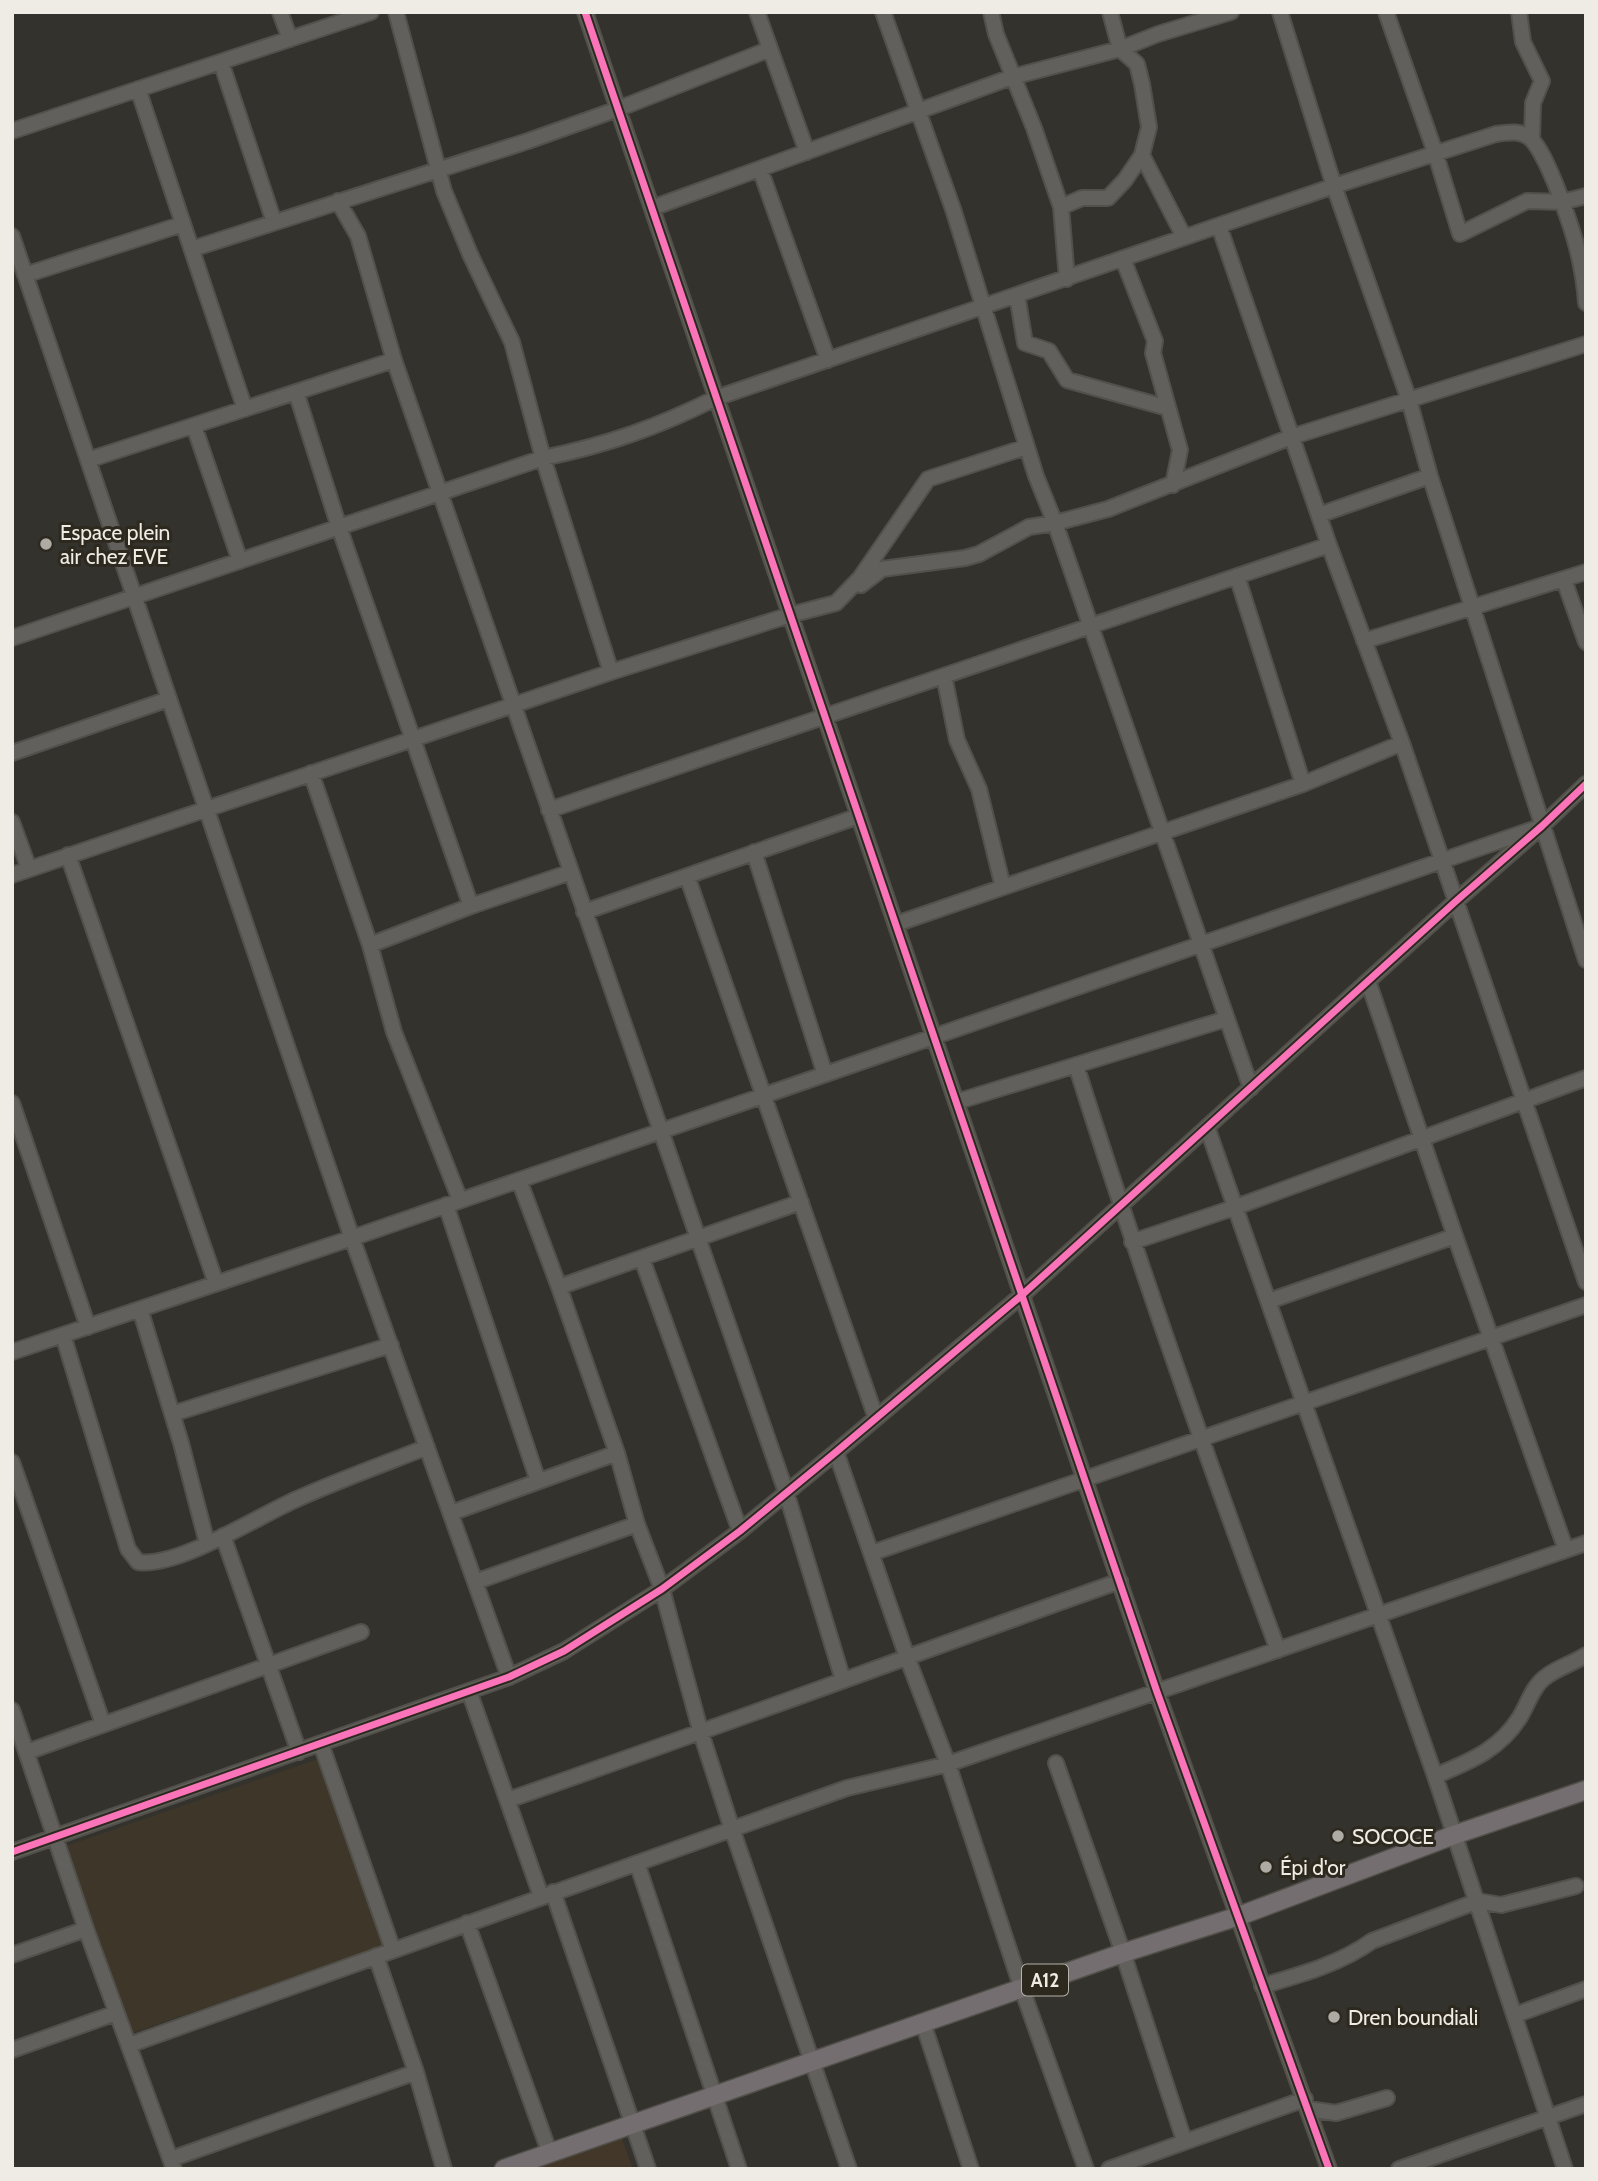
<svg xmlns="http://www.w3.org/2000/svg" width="1598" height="2181" font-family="Cabin,sans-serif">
  <rect width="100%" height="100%" fill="#34322c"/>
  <path fill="#43372a" d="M621,2136L633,2169H528Z"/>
  <path fill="#3e3729" d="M318,1759L383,1946L132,2033L66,1846Z"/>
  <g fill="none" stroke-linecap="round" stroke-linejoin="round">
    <g stroke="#52504b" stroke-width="18">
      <path id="minor" d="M280,12L290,39
        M396,12L444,191L470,254L512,342L543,458L611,672
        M585,12L1157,1692L1329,2169
        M757,12L807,152
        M883,12L953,209L1036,476L1055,523L1251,1088
        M991,12L996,34L1034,128L1061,207L1067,279
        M1110,12L1120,49L1137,64L1142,84L1149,127L1142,155L1184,237
        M1280,12L1334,186L1409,400L1430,476L1586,960
        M1386,12L1435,152L1460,234L1527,201L1562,202L1586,196
        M1519,12L1523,42L1542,81L1533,103L1532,139
        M221,62L274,222
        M138,89L245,409
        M12,131L371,12
        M760,169L828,360
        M338,201L358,236L394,360L786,1492L843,1680
        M1061,207L1082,198H1108L1125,180L1142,155
        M652,208L1012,77L1120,49L1158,34L1231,12
        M1219,226L1329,545L1402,743L1586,1282
        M12,236L352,1238L509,1677
        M192,249L528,141L618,109L770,49
        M1123,259L1155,341L1153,353L1180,450L1173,485
        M25,275L183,224
        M1017,295L1025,343L1049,351L1067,380L1168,408
        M296,392L339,527L471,906
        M194,426L240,561
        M88,460L394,360
        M1319,515L1430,476
        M1237,576L1303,784
        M1564,580L1586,642
        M861,585L882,569L965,558L979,554L1029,527L1055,523L1108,509L1291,437L1586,344
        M12,638L543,458C607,445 658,427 716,398L1334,186L1496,134C1508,132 1523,130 1532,140C1542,151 1549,169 1555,183C1571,224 1583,259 1586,303
        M1364,641L1586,572
        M944,676L957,740L979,789L1003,887
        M12,753L169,699
        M311,773L370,945L394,1032L460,1200
        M549,810L1329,545
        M12,822L29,869
        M754,852L825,1074
        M68,855L216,1283
        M12,875L611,672L790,615L836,603L860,578L928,479L1026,447
        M687,876L876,1418
        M584,912L859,816
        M896,924L1303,784L1402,743
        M370,945L471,906L571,872
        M1368,981L1455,1236L1566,1550
        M1076,1065C1138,1262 1206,1456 1278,1650
        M956,1102L1226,1019
        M12,1103L88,1327
        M1207,1127L1435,1776L1565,2169
        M519,1180L559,1287L617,1453L637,1524L662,1589L701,1733L732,1829L849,2169
        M446,1205L538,1481
        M1132,1242L1236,1207L1586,1078
        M642,1259L740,1531
        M559,1287L801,1202
        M1269,1301L1455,1236
        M140,1309L181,1443L207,1543
        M63,1335L128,1549L138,1562C178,1568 258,1516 297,1499C339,1480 384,1464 427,1447
        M12,1352L352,1238L1534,829
        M172,1414L391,1345
        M836,1452L907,1657L948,1764L1022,1989L1086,2169
        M12,1462L103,1724
        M451,1513L617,1453
        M223,1536L299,1752
        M872,1553L1586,1305
        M475,1582L637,1524
        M469,1691L541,1896
        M12,1710L86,1929L174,2169
        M321,1744L393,1950
        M27,1752L361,1632
        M1056,1763L1123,1953L1184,2140
        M1435,1776C1468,1762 1500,1750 1520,1717C1528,1704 1533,1685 1547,1676C1557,1668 1574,1663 1586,1655
        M508,1800C713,1729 916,1653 1120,1581
        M12,1852L509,1677L564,1651L662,1589L740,1531L836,1452L1022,1295L1455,902L1542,826L1586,784
        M637,1863L739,2169
        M553,1892L648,2169
        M467,1923L550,2154
        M12,1955L86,1929
        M376,1956L416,2072L444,2169
        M1262,1986C1299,1975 1340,1964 1372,1941L1478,1901L1501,1905L1576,1886
        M1515,2015L1586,1989
        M923,2023L971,2169
        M129,2045L847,1788L948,1764L1586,1543
        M12,2050L116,2013
        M1308,2109L1336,2113L1387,2098
        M171,2159L416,2072
        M1109,2169L1305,2099
        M1399,2169L1586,2104"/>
    </g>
    <g stroke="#52504b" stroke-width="21">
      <path id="major" d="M504,2169L1123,1953L1239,1916L1454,1835L1586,1790"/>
    </g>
    <use href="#minor" stroke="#62605c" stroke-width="14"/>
    <use href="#major" stroke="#756e71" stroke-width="18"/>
    <g stroke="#2d291f" stroke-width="11">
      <path id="cycleway" d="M585,12L1157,1692L1329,2169
        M12,1852L509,1677L564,1651L662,1589L740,1531L836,1452L1022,1295L1455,902L1542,826L1586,784"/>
    </g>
    <use href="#cycleway" stroke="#fb73b8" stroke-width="7"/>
  </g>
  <g fill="#aeaba4" stroke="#2d291f" stroke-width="2.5">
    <circle cx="46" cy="544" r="7"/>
    <circle cx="1338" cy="1836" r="7"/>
    <circle cx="1266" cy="1867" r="7"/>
    <circle cx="1334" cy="2017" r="7"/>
  </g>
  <g text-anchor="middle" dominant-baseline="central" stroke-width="6" stroke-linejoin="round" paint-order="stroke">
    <rect fill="#2d291f" stroke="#b5b2aa" stroke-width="2" x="1022" y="1964.5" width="46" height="31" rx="5"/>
    <g font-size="19" font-weight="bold" fill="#efece5">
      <text x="1045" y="1980">A12</text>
    </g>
    <g font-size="21" fill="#efece5" stroke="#2d291f" text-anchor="start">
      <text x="60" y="532">Espace plein<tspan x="60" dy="24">air chez EVE</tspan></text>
      <text x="1352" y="1836">SOCOCE</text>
      <text x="1280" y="1867">Épi d'or</text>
      <text x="1348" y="2017">Dren boundiali</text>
    </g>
  </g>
  <rect width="1598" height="2181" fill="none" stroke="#efece5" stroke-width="28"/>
</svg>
